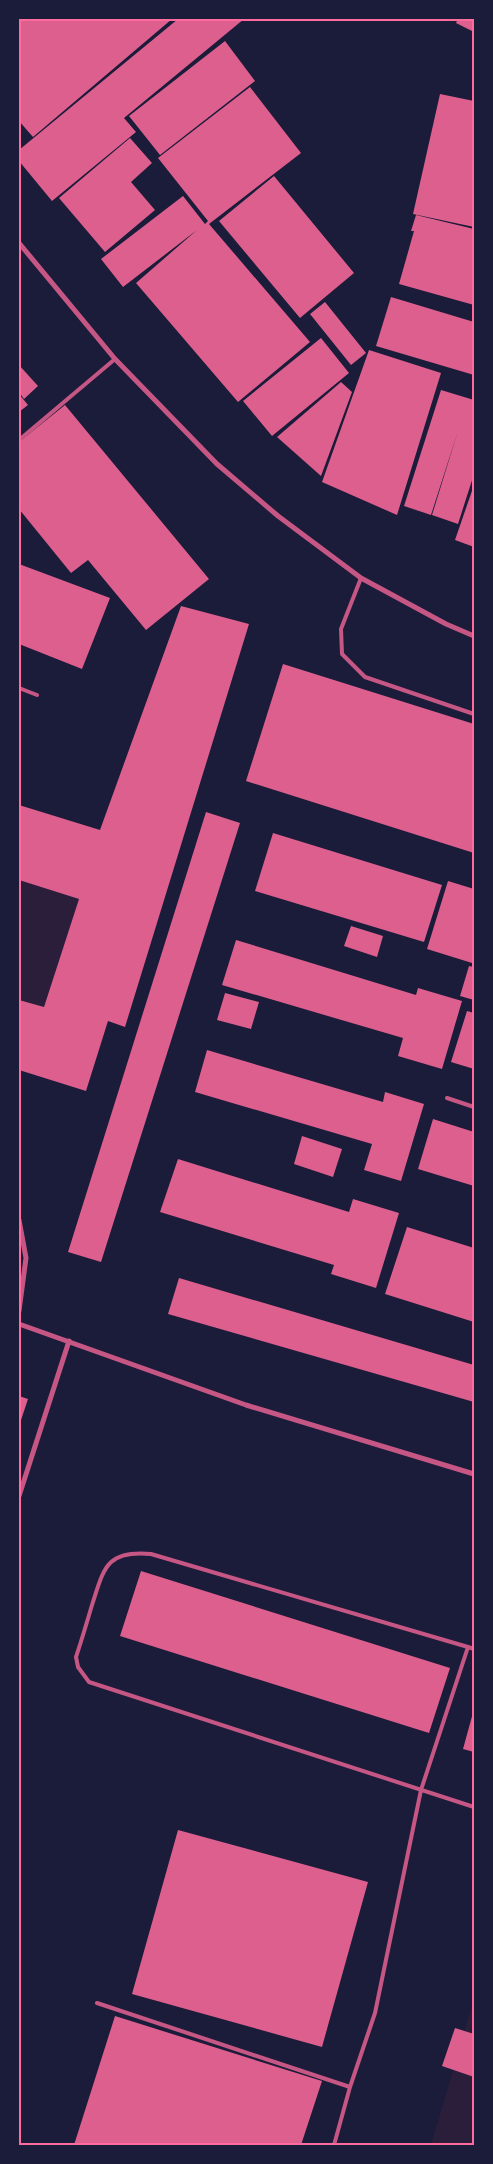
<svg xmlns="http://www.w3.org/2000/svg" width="493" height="2164" font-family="Montserrat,sans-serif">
  <rect width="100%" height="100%" fill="#1b1b3a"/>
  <path fill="#2a1e3b" d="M19,880L79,899L44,1007L19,1000Z
    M474,1999V2145H431Z"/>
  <path fill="#dd5f8e" d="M19,19H172L33,137L19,121Z
    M178,19H244L124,118L136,132L52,201L19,161V150Z
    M458,19H474V32L456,23Z
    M225,41L255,81L160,155L129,116Z
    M250,87L301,153L209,224L310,342L238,402L136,283L197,230L123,287L101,259L183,196L205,224L208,221L158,158Z
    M440,94L474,101V227L413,214Z
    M130,138L152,163L131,182L155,210L105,252L59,198Z
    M274,176L354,273L300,318L219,221Z
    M416,215L474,229V305L399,284L414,231H411Z
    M391,297L474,322V375L376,346Z
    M325,302L366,353L351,365L310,314Z
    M321,338L349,373L272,436L243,401Z
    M369,350L441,373L397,515L322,482Z
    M19,365L38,386L24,399L19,392Z
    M341,382L352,392L321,476L277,437Z
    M441,390L474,400V474L458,524L432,515L458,431L431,515L404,506Z
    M19,394L28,405L19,412Z
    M65,405L209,579L146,630L88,560L71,573L19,509V442Z
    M474,485V547L455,540Z
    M19,564L110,598L82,669L19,644Z
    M181,606L249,624L125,1027L108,1021L86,1091L19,1070V1000L44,1007L79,899L19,880V805L100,830Z
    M283,664L474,724V853L246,781Z
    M206,812L240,823L101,1262L68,1252Z
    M273,833L442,885L424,942L255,891Z
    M448,881L474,889V955L472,963L427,949Z
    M351,926L383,936L377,957L344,946Z
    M236,940L416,995L418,988L462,1001L442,1069L398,1056L403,1038L222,985Z
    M469,966L474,967V1000L460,996Z
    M225,993L259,1002L251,1029L217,1020Z
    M467,1011L474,1013V1069L451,1062Z
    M207,1050L383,1102L385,1092L424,1104L401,1181L364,1170L372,1144L195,1092Z
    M433,1119L474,1132V1186L418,1169Z
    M302,1136L342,1149L333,1177L294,1164Z
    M178,1159L349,1212L353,1199L399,1213L376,1288L331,1274L334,1265L160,1212Z
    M407,1227L474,1248V1322L385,1294Z
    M179,1278L474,1365V1402L168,1314Z
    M19,1396L28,1399L19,1426Z
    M141,1571L450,1668L429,1733L120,1636Z
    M474,1709V1752L463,1749Z
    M178,1830L368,1882L322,2047L132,1994Z
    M115,2016L322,2081L301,2145H74Z
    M455,2028L474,2034V2077L442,2066Z"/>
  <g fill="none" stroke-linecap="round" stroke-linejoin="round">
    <path stroke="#c65784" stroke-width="4" d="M19,440L115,359
      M361,578L341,629L342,654L365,677L474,714
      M19,688L37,695
      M447,1098L474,1107
      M468,1647L151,1554C106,1550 104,1568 92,1605C87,1622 82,1639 76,1657L78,1667L89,1682L474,1807
      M97,2003L350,2087
      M334,2145L350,2087L375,2013L421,1790L468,1647L474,1649
      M444,2145H455"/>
    <path stroke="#c65784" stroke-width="5" d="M19,243L115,359L217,464L278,516L361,578L446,624L474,636
      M19,1220L26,1258L19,1311
      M19,1324L246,1405L474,1474
      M19,1496L69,1341"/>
  </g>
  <rect width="493" height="2164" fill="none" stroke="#1b1b3a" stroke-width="40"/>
  <rect x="20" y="20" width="453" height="2124" fill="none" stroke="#ff6b9d" stroke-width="2"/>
</svg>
